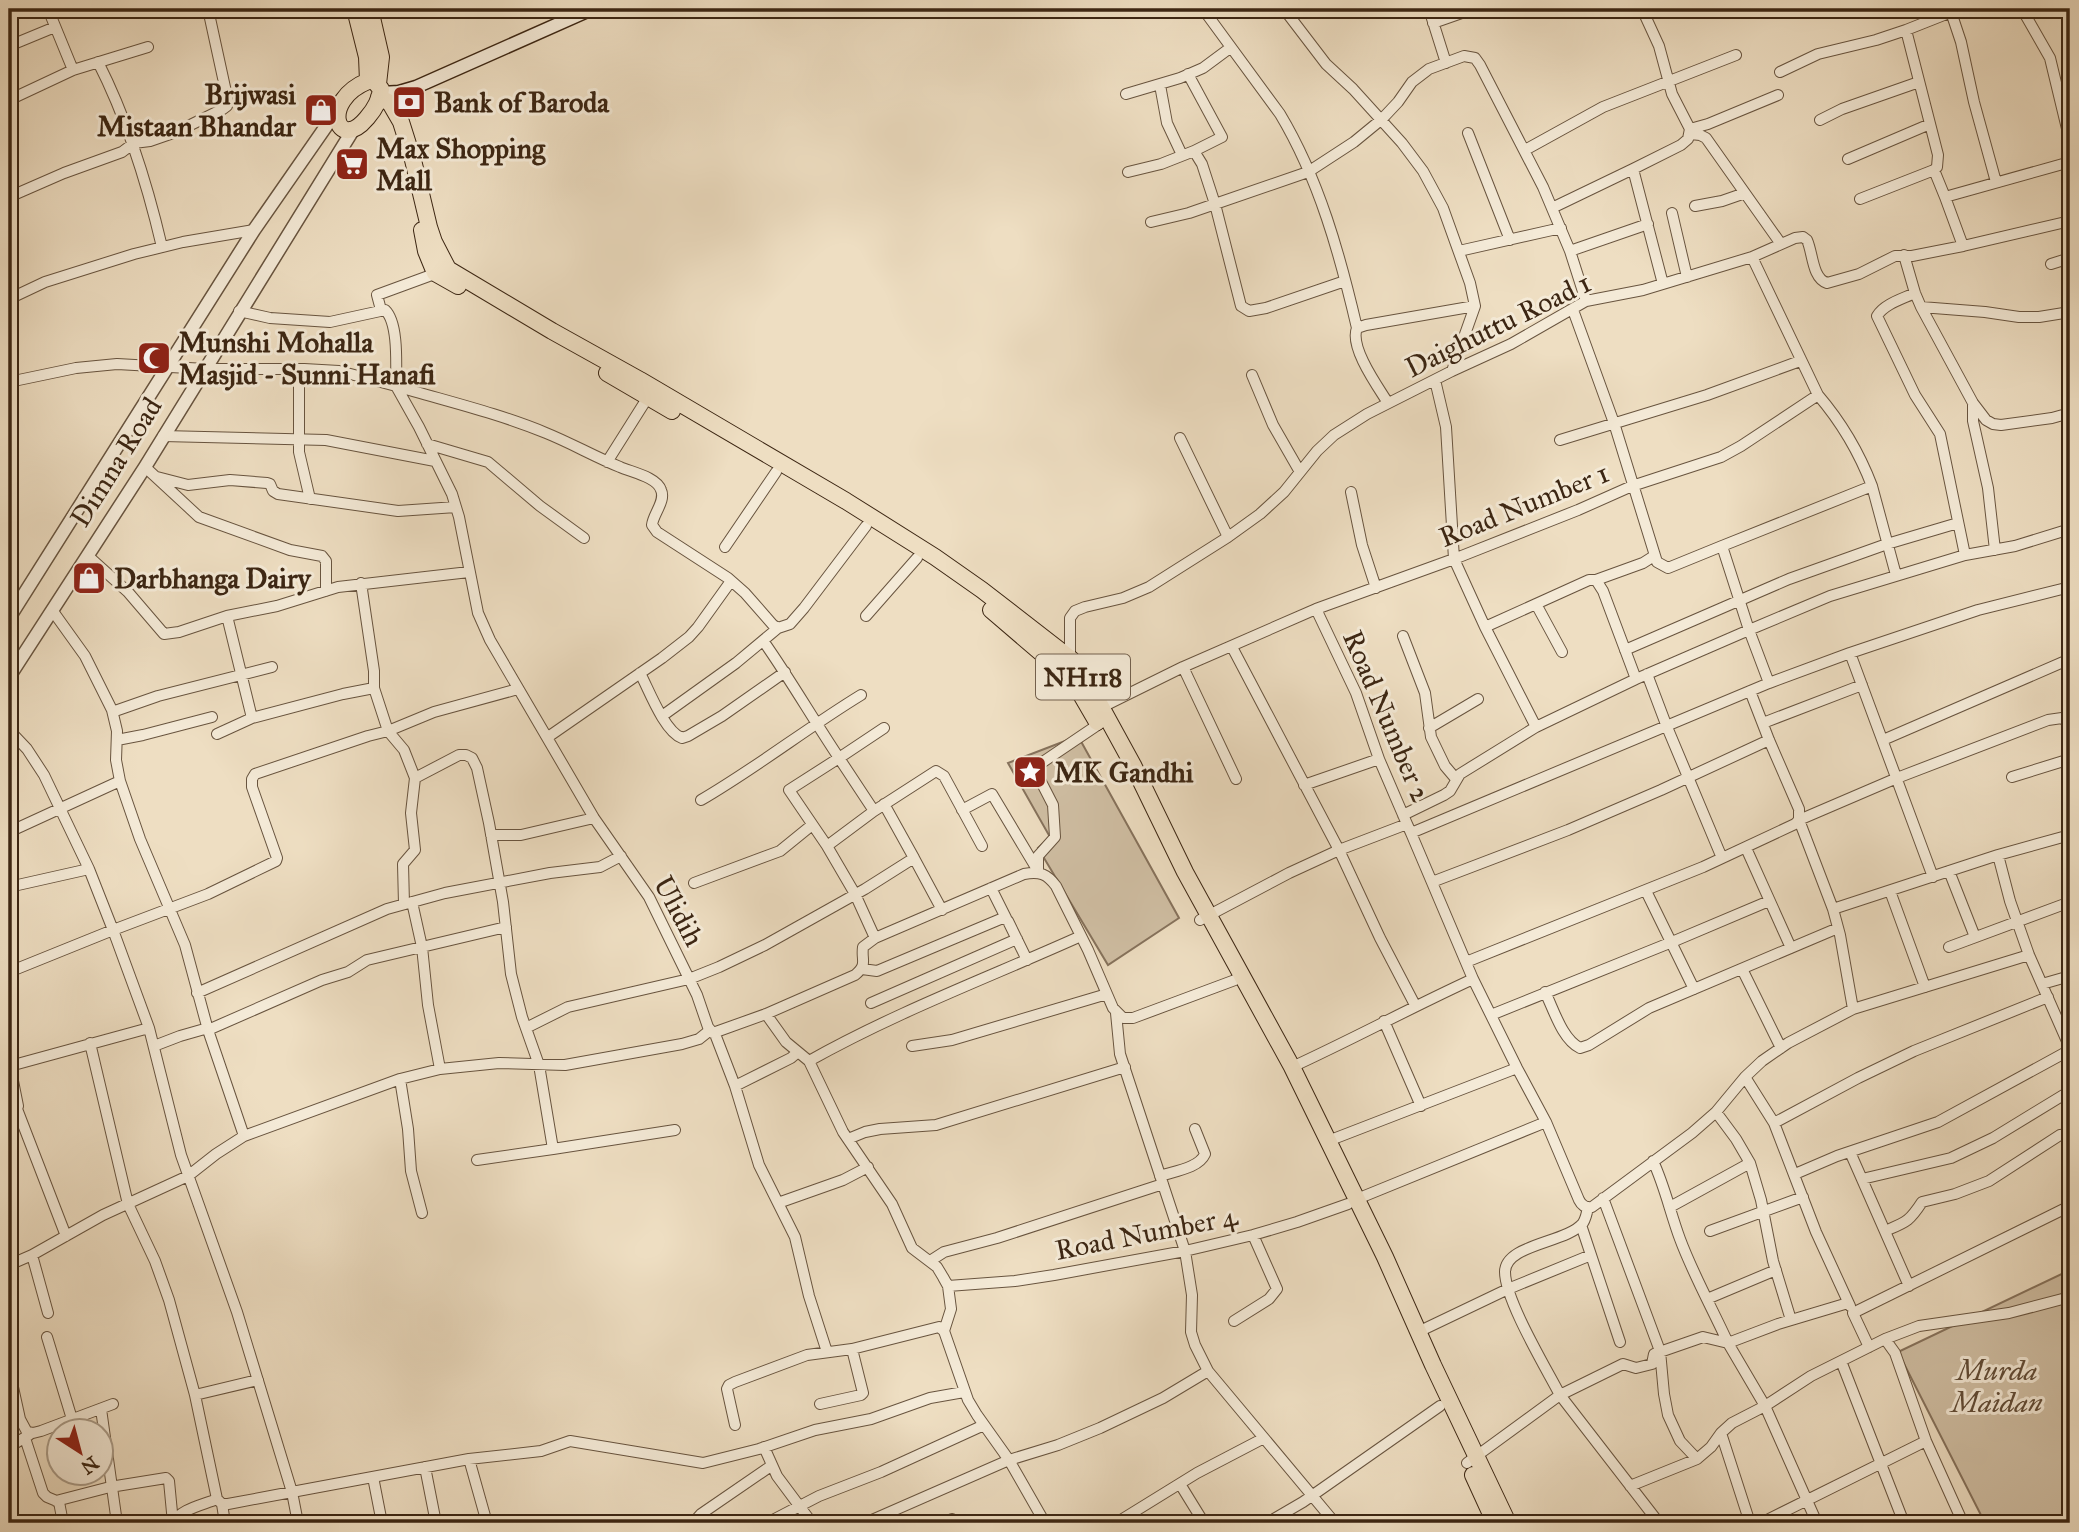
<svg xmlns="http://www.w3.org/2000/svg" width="2079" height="1532" font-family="'IM FELL Great Primer',serif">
  <rect width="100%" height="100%" fill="#eedec2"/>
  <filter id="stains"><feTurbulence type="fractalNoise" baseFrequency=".00286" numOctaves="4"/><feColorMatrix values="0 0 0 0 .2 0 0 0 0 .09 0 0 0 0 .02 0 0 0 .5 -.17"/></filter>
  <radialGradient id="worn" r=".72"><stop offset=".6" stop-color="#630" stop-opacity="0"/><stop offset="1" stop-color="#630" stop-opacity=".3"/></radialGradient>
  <path fill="#d0bfa4" stroke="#86725c" stroke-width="2" d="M1078,736L1179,918L1108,965L1038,848L1050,837L1008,763Z
    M2070,1270V1520L2064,1523H1985L1898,1352Z"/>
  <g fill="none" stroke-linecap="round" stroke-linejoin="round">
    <g stroke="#68543f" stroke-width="12">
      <path id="minor" d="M48,9L73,70
        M1203,9L1280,114C1319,179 1340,255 1357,328
        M1284,9L1326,64L1353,89L1402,143L1423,171L1443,208L1470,283L1475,306L1452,371
        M1429,9L1446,63
        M2022,9L2050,58L2070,141
        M1951,12L1961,42L1974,102L1996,182
        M1433,23L1473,9
        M9,46L55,27
        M98,62C128,121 147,183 162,247
        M1780,72L1818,54L1876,40L1906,30L1959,9
        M1188,74L1222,137L1194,151
        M1160,85L1167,123L1182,155
        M1126,94L1180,78L1203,68L1230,48
        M9,100L73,70L148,47
        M1820,120L1842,109L1919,82
        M1690,129L1708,124L1778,95
        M1468,133L1510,240
        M1691,134L1700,135L1706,138L1781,244
        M1525,150L1603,107L1736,55
        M1848,159L1930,124
        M1633,169L1663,284
        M1934,170L1945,197
        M1128,172L1161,164L1194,151L1202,164L1215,204L1241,306L1249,311L1266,308L1345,281
        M9,197L64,173L122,152L134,143L150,141L176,132L223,109L227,106L228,101L208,9
        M1860,199L1934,170L1937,167L1938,155L1906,30
        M1695,206L1722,201L1745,193
        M1552,208L1633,169L1681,145L1688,139L1690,129L1672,94L1659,46L1642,9
        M1672,213L1687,277
        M1151,222L1189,213L1308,172L1354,142L1382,119L1398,102L1412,82L1429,69L1464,56L1475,58L1480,65L1543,187L1570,251L1586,301
        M1963,246L1945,197L2070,162
        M1459,251L1561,228
        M1570,251L1648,224
        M1904,255L1915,293L1921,307L1985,312L2019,317H2039L2070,312
        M2051,264L2070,258
        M1915,293C1902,299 1884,304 1877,316L1915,395L1940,434L1965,555
        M9,299L45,282L134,254L183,242L254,230
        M1921,307L1973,403L1986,420L1993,424L2001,425L2052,418L2070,413
        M381,310L377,295L437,273
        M1573,310L1614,423L1657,562L1668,568L1722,546
        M239,311L270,318L330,322L385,310C399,323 396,367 396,386C446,401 498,413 546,433C571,443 595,457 620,467C631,472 657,477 661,490C666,501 653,514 652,525L657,532L728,578L745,593L773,625L778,628L790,624L804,608L866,526
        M299,369V452L310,499
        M1252,375L1273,425L1300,472
        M1435,380L1446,427L1454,559L1485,627L1589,580H1596L1603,591L1636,679L1749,630L1722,546L1872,486C1859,452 1842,423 1818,395
        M9,382L76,368L117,364L206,369H304L339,371L396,386L419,427L452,494L459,517L478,613L490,640L594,818L649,897L697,995L708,1027L713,1033L766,1014L855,975C868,964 861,961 863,947L875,938L1024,874C1040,871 1047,874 1056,886L1088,950L1113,1008L1123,1018H1133L1235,980
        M1388,403C1378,387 1349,347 1357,328L1366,325L1475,306
        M1973,403V421L1988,488L1995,550
        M163,436L326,440L435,461
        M1180,438L1228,537
        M1560,440L1707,395L1800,361
        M427,444L488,462L540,506L584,538
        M607,462L648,397
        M145,467L199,517L290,550L322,556L326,561V591
        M157,477L188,485L230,480L267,483L270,484L273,491L278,494L398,511L456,507
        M1872,486L1896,575
        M1351,492L1362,545L1376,588
        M725,547L776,472
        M88,556L128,592L164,634L179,632L227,616L277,606L338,587L469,572
        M1596,580L1643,563L1654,556
        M361,583L374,671V688L388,731L404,750L415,778L411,813L415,850L403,864L404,904
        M1536,604L1562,652
        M52,610L85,656L112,710L115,711L158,696L272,667
        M227,616L252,718
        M866,616L917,558
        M1485,627L1536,727L1636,679
        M1403,636L1425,693L1431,737L1445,766L1456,779
        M764,642C790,679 813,719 839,758L884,728
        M1232,647L1339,850L1380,938L1415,1005
        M1625,650L1789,579L1887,544L1958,523
        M1850,653L1933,877
        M1070,662V618L1075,611L1085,607L1123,598L1149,587L1228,537L1260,514L1284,492L1317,451L1334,435L1367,414L1452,371L1511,344L1586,301L1643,290L1752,257L1795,238L1803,237L1807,240C1813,253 1812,278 1827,283L1859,274L1895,256H1912L1963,246L2070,221
        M1183,667L1236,779
        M640,673C649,690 664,731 682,738L688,736L722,716L785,672
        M1647,674L1667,727L1722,858
        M1769,683L1749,630L1830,596L1965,555L2015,546L2070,529
        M1098,709L1183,667L1316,609L1454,559L1578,510L1632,486L1721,457L1741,446L1818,395L1752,257
        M112,710L117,731L116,760L120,781L140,839L185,945L208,1030L244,1136L400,1079L440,1069L499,1063L565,1065L682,1044L699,1039L709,1031
        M662,716L736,663L778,628
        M1763,723L1862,685
        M1429,728L1478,699
        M9,730L27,749L44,775L89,869L113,930L208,894L276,861L277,858L252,787V779L255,774L368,736L388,731L434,712L518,689
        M217,734L252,718L343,694L374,688
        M548,737L662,658L689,637L698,627L731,581
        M117,740L143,735L212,717
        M1883,740L2070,659
        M2012,777L2070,759
        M415,778L459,755H466L472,758L477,768L489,823L503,902L511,974L522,1017L539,1065L553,1149L477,1160
        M1304,785L1379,759
        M701,800C756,768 807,728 861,695
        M884,804L914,858
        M962,810L992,794L1038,871
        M874,811L839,758L789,790L827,846L855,894L875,938
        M1403,815L1444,795L1450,791L1460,774L1536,727
        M1407,824L1411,833L1769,683L1850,653L1978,610L2070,587
        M9,832L120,781
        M1411,833L1473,979L1517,1068L1546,1122L1579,1200C1582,1206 1586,1208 1592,1207L1692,1133L1716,1112L1745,1077L1762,1061L1788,1043L1853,1009L2029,955
        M491,835H521L594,818
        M827,846L874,811L936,771L944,776L982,846
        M1746,848L1791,948
        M1998,855L2010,901L2029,955L2070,1048
        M1949,871L1975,937
        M1038,872V856L1055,837L1053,805L1034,768L1099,724
        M1432,882L1568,830L1661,790L1769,740
        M694,883L780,851L812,825
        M9,887L89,869
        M991,888L1006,918
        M1646,891L1694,989
        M1890,891L1925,987
        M412,902L422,947L428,1005L440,1069
        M1833,909L1998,855L2070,835
        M1200,920L1289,873L1339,850L1407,824L1379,759L1356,693L1316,609
        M1949,947L2070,902
        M1466,962L1703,867L1795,824L1799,820V809L1769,740L1750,691
        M862,969L877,971L1003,918L1008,921L1027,960
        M1742,969L1781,1048
        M9,972L113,930L149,1028L181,1155L237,1312L292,1492L469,1459L541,1451L570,1441L703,1463L759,1449L815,1430L871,1419L930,1398L964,1392
        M2042,984L2070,976
        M1545,992C1554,1010 1562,1039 1580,1048L1589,1045L1649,1008L1838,928
        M197,993L387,909L445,893L550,873L600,867L621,856
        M871,1003L1017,939
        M1853,1009L1840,935L1833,909L1799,820L1897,778L2048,720L2062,718L2070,725
        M1116,1013L1120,1054L1185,1251L1192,1295L1191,1332L1195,1345L1208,1371L1335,1523
        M766,1014L786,1042L809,1061L843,1132L892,1204L912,1248L937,1267L943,1277L948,1286L951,1309L944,1331
        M1491,1015L1672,942L1769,901
        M1384,1021L1421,1106
        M526,1028L568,1007L689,979L719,967L765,945L865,889L914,858L942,910
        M208,1030L322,980L348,972L367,960L506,927
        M715,1034L735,1086L759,1165L795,1237L809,1296L827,1352
        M90,1043L128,1204L155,1261L169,1300L195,1395L258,1380
        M154,1046L180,1036L208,1028
        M912,1046L952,1040L1107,994
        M9,1061L18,1106L17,1109L9,1114
        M809,1061C896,1012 990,977 1081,936
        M10,1066L149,1028
        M1292,1067C1353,1039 1412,1007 1473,979
        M1745,1077L1774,1123L1816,1232L1850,1306
        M400,1079L408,1129L411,1171L422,1213
        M735,1086L791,1058L798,1052
        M17,1109L66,1236
        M1716,1112L1736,1139L1750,1163L1761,1200L1773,1261L1791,1320
        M1774,1123L1858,1078L1914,1051L2048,997
        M848,1139L865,1132L880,1129L936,1125L1125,1067
        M1328,1141L1517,1068
        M553,1149L675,1130
        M1850,1152L1909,1286
        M1653,1161C1665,1187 1670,1212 1680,1239C1693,1274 1712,1308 1728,1343L1778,1324L1848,1303
        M1795,1174L1837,1156L1938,1122L2070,1050
        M1160,1176C1175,1171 1199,1168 1205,1154L1195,1129
        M1862,1179L1951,1158L1993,1138L2070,1091
        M1603,1198L1660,1351L1664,1394L1668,1415L1680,1441L1697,1459
        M1357,1199L1546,1122
        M778,1203L843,1180L868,1167
        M1588,1207C1587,1213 1586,1218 1583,1223C1567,1243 1505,1244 1505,1272C1505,1300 1546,1368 1560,1395L1623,1364L1636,1368L1652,1364L1654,1354L1703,1337L1728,1343L1765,1406L1811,1376L1885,1339L1895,1353L1926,1441L1963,1523
        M1670,1207L1750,1163
        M1581,1225L1620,1342
        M1710,1231L1803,1197
        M1885,1231C1906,1222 1909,1222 1922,1202L1955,1194L1989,1181L2060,1135L2070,1134
        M32,1255L48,1313
        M930,1261L944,1252L997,1238L1163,1184
        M9,1265L32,1255L103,1215L188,1176L216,1154L244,1136
        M948,1286L1015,1281L1054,1275L1185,1251L1253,1235L1297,1222L1348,1204
        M1707,1299L1776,1270
        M1234,1321L1269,1299L1277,1289L1253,1235
        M1418,1332L1508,1289L1591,1255
        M47,1337L72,1419
        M1885,1339L1919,1326L2009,1313L2070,1297
        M1869,1347L1853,1313L2070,1206
        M1841,1361L1904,1523
        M9,1369L20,1419L27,1432L33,1433L41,1431L113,1404
        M195,1395L217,1499L222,1504H228L292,1492L298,1523
        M820,1404L861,1395L863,1393L852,1349
        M101,1409L117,1523
        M735,1425L727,1389L729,1385L735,1382L807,1355L852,1349L939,1327L944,1331L968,1400L977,1415L1009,1460L1045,1523
        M1721,1433L1750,1523
        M25,1438L43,1493L47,1497L59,1502L63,1523
        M9,1447L29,1435
        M764,1447L777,1476L812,1523
        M469,1459L487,1523
        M1467,1463L1560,1395L1659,1523
        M425,1467L436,1523
        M373,1477L382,1523
        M1180,1484L1204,1523
        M1630,1486L1697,1459L1711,1447L1721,1433L1732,1423L1765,1406L1817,1523
        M56,1501L110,1487L166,1478L169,1481L173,1523
        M222,1504L225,1523
        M173,1523C180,1509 203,1505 217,1499
        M693,1523L701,1514L771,1466
        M767,1523L819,1496L881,1472L984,1425
        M865,1523L1009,1460L1058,1445L1100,1428L1163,1398L1208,1371
        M942,1523L952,1519
        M1116,1523L1197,1473L1264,1438
        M1267,1523L1303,1502L1440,1406
        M1761,1523L1926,1441
        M2062,1523L2070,1520"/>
    </g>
    <g stroke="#68543f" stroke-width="15">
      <path id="tertiary" d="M9,618L254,230L336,112
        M9,677L145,467L353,130"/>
    </g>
    <g stroke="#3c2613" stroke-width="15">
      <path id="secondary" d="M381,93L399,92L416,87L592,9"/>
    </g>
    <g stroke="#3c2613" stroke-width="18">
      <path id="trunk" d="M355,9L367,57L368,81
        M370,9L381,57L378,84
        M368,81H374L381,89C380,100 374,110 367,118C337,154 319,101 368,81Z
        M379,97L390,103L401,122L413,160L429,227L434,242L448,269L552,331L640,380L846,501L935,557L982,590L1071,659L1093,692L1133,765L1185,872L1292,1067L1385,1257L1433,1365L1508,1523
        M422,230L426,251L435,273L458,286
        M607,373L672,411
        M991,610L1067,675L1079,691L1097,722
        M1473,1475L1495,1523"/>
    </g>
    <use href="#minor" stroke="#f4ead7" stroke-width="10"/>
    <use href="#tertiary" stroke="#f4ead7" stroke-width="12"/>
    <use href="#secondary" stroke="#f4ead7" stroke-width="12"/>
    <use href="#trunk" stroke="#eedec2" stroke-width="16"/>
  </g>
  <defs>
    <g id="bank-square" transform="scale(1.75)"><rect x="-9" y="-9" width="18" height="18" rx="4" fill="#8f2418" stroke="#f4ead7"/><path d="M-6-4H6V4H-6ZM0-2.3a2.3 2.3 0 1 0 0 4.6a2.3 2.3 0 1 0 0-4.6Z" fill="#fff"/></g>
    <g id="shop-square" transform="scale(1.75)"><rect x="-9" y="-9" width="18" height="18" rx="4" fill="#8f2418" stroke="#f4ead7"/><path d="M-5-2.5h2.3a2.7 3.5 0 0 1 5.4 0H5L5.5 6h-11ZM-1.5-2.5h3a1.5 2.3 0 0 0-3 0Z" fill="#fff"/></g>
    <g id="supermarket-square" transform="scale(1.75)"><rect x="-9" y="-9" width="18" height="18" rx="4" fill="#8f2418" stroke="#f4ead7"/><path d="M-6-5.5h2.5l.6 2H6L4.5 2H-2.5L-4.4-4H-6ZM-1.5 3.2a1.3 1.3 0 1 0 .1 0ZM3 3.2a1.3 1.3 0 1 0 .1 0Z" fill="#fff"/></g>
    <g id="mosque-square" transform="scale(1.75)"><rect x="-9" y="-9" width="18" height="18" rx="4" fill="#8f2418" stroke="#f4ead7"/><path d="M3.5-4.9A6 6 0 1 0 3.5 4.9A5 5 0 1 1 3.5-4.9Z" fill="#fff"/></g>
    <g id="sight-square" transform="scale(1.75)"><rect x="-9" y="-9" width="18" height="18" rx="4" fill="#8f2418" stroke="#f4ead7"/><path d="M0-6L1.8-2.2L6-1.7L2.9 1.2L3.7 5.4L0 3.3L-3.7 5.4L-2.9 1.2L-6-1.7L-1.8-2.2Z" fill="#fff"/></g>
  </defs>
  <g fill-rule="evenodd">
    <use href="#bank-square" x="409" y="102"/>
    <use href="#shop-square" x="321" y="110"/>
    <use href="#supermarket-square" x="352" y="164"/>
    <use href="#mosque-square" x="154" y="358"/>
    <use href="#shop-square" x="89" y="578"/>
    <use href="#sight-square" x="1030" y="772"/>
  </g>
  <g text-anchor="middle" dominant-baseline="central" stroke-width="6" stroke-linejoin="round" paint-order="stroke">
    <rect fill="#f4ead7" stroke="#73614e" stroke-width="2" x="1036" y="654.5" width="94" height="45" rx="5"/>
    <g font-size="26" font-weight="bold" fill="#3c2613">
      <text x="1083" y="677">NH118</text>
    </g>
    <g font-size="28" font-weight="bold" fill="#3c2613" stroke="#f4ead7" text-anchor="start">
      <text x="296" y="94" text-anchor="end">Brijwasi<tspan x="296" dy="32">Mistaan Bhandar</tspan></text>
      <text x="434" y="102">Bank of Baroda</text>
      <text x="376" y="148">Max Shopping<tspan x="376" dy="32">Mall</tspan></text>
      <text x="178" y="342">Munshi Mohalla<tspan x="178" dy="32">Masjid - Sunni Hanafi</tspan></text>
      <text x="114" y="578">Darbhanga Dairy</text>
      <text x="1054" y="772">MK Gandhi</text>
    </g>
    <g font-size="28" fill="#3c2613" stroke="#f4ead7">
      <text transform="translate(1498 325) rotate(-26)">Daighuttu Road 1</text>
      <text transform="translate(116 462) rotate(-58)">Dimna Road</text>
      <text transform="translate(1524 505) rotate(-22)">Road Number 1</text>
      <text transform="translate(1387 716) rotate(67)">Road Number 2</text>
      <text transform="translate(679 911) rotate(62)">Ulidih</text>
      <text transform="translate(1146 1233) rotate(-11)">Road Number 4</text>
    </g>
    <g font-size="28" font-style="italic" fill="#614c37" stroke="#f4ead7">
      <text x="1997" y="1370">Murda<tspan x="1997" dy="32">Maidan</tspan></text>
    </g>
  </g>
  <rect width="2079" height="1532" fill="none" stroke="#eedec2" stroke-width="35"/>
  <rect x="10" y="10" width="2058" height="1511" fill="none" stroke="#3c2613" stroke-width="3.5"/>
  <rect x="18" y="18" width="2044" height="1497" fill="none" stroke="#3c2613" stroke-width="2"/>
  <g transform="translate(80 1452) rotate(144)"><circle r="33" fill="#f4ead7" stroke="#aa9c89" stroke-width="2"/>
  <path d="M0-5L12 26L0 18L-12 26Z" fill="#8f2418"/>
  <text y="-10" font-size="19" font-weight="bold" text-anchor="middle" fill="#3c2613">N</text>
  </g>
  <rect width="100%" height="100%" filter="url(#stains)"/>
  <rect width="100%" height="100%" fill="url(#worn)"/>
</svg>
